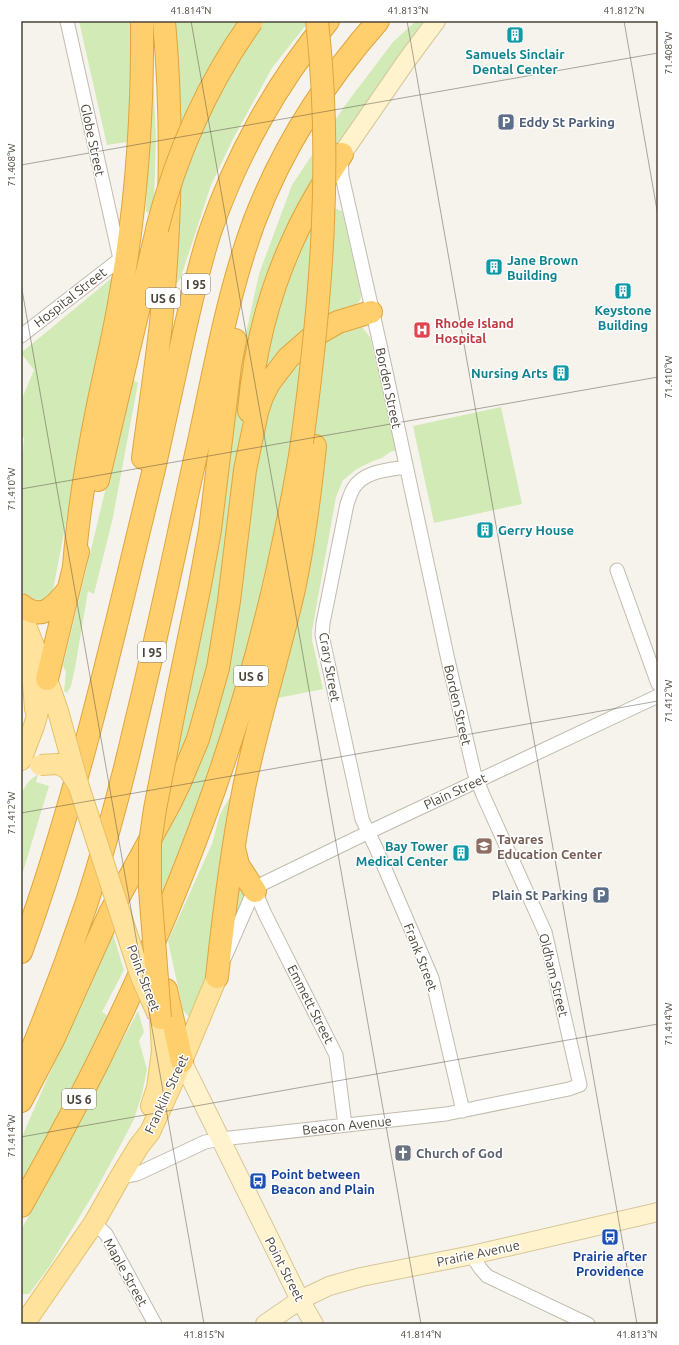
<svg xmlns="http://www.w3.org/2000/svg" width="679" height="1345" font-family="Ubuntu,sans-serif">
  <rect width="100%" height="100%" fill="#f6f3ec"/>
  <path fill="#d2eab5" d="M79,21H131L132,92L127,142L107,145Z
    M174,21H309L272,68L234,137L211,185L181,277L177,283L174,281Z
    M416,21H428L329,160L245,404L234,473L213,662L173,783L246,333L259,274L292,185L346,104L393,42Z
    M151,26L156,138L154,201L152,213L146,212Z
    M320,203L342,211L360,289L361,297L359,302L266,370L267,360L276,307Z
    M113,277L53,590L48,599C37,601 28,600 21,590V452L23,451L24,438L21,436V401L34,370L21,353Z
    M348,326L362,327L370,337L397,450L390,452L382,458L373,461L357,469L343,480L336,497L312,631V640L323,689L278,698L324,447L292,442L266,578L236,690L207,781L178,859L160,899L159,849L184,795L256,448L276,385L295,364Z
    M132,379L138,383L113,517L94,594L88,591L75,668L71,686L67,693L64,691L66,672L63,666Z
    M501,407L522,504L434,523L413,426Z
    M38,774L36,782L49,786L21,878V793L29,781Z
    M236,794L207,977L197,1011L188,1016L183,1010L168,941L212,844L220,814L230,797Z
    M239,885L247,892L233,926Z
    M113,934L124,970L102,1012L108,1016L50,1133L21,1184V1139L48,1077L85,998Z
    M138,1011L144,1032L139,1041L147,1069L142,1094L134,1119L120,1146L97,1188L49,1267L29,1294H21V1230Z"/>
  <g fill="none" stroke-linecap="round" stroke-linejoin="round">
    <g stroke="#c2bbae" stroke-width="15">
      <path id="street" d="M21,336L120,259L67,21
        M406,467C388,470 363,471 353,489C350,494 349,499 347,504L323,623L322,635L362,819L376,848L432,978L463,1111
        M617,570L658,684
        M255,891L265,914L336,1055L345,1125
        M225,957L252,895L260,885L369,832L658,696
        M120,1177L137,1174L205,1142L221,1139L446,1114L569,1089L580,1085L545,932L483,795L474,772L448,660L383,358L342,176L341,157
        M94,1223L106,1234L155,1324
        M472,1255L480,1268L487,1276L588,1324"/>
    </g>
    <g stroke="#d6c79b" stroke-width="20">
      <path id="secondary" d="M342,154L407,60L436,21
        M182,1061L300,1300L314,1324
        M265,1324L300,1300L329,1286L361,1277L472,1255L658,1212"/>
    </g>
    <g stroke="#e6c16a" stroke-width="22">
      <path id="primary" d="M21,613L47,679L58,711
        M21,647L33,683L35,709
        M21,760L34,726L47,679
        M151,1106L157,1088L162,1051L160,1018
        M24,1324L94,1223L120,1177L139,1146L150,1132L177,1073L217,977"/>
    </g>
    <g stroke="#e0a43c" stroke-width="24">
      <path id="highway" d="M249,411C254,352 269,292 294,238C307,209 324,181 342,154
        M143,458C149,413 156,368 161,323C171,223 173,121 164,21
        M98,480L157,230
        M74,567C78,512 87,459 98,405C105,371 113,338 119,304C136,211 143,116 142,21
        M21,605C41,622 55,607 68,590
        M47,679L74,567L78,552
        M177,696L199,590L210,530L230,366L235,340
        M234,848L238,865L255,891
        M21,952C79,794 114,631 154,469C164,424 174,378 184,333C192,299 199,265 210,232C236,156 277,82 328,21
        M217,977C224,912 232,847 245,783C259,718 279,654 294,589C304,542 310,494 315,446
        M166,990L182,1061
        M21,1076C45,1019 67,961 87,902C106,843 122,783 136,722C159,629 178,535 199,441C215,367 228,293 254,222C282,148 326,80 378,21
        M21,1101L53,1040L110,913L170,803L180,782L198,739L218,668L229,601L245,470L257,412L262,397L269,383L288,358L312,337L338,322L371,312
        M21,1206C135,1006 228,793 278,568C287,526 296,485 302,442"/>
    </g>
    <use href="#street" stroke="#fff" stroke-width="13"/>
    <use href="#secondary" stroke="#fff3cd" stroke-width="18"/>
    <use href="#primary" stroke="#ffe39c" stroke-width="20"/>
    <use href="#highway" stroke="#ffcf6e" stroke-width="22"/>
    <g stroke="#e6c16a" stroke-width="22" stroke-linecap="butt">
      <path id="primary-bridge" d="M58,711L79,787L141,977L158,1015
        M40,765L58,764L68,769L77,783"/>
    </g>
    <g stroke="#e0a43c" stroke-width="24" stroke-linecap="butt">
      <path id="highway-bridge" d="M157,229C176,155 207,84 252,21
        M302,442C321,303 333,162 317,21
        M160,1018L150,889V843L155,809L177,696"/>
    </g>
    <use href="#primary-bridge" stroke="#ffe39c" stroke-width="20"/>
    <use href="#highway-bridge" stroke="#ffcf6e" stroke-width="22"/>
  </g>
  <path fill="none" stroke="#4b4439" stroke-width="1" stroke-opacity="0.45" d="M191,21L421,1324M407,21L637,1324M624,21L658,216M21,165L658,53M21,284L204,1324M21,489L658,377M21,813L658,701M21,1137L658,1024"/>
  <defs>
    <g id="building-square" transform="scale(0.9)"><rect x="-9" y="-9" width="18" height="18" rx="4" fill="#0f9aa8" stroke="#fff"/><path d="M-4-6H4V6H1V3H-1V6H-4ZM-2.5-4.3h1.7v1.8h-1.7ZM.8-4.3h1.7v1.8H.8ZM-2.5-1h1.7V.8h-1.7ZM.8-1h1.7V.8H.8Z" fill="#fff"/></g>
    <g id="parking-square" transform="scale(0.9)"><rect x="-9" y="-9" width="18" height="18" rx="4" fill="#5c6f8a" stroke="#fff"/><path d="M-3.5-5.5H1a3.5 3.5 0 0 1 0 7H-1V5.5H-3.5ZM-1-3.4V-.6H.8a1.4 1.4 0 0 0 0-2.8Z" fill="#fff"/></g>
    <g id="hospital-square" transform="scale(0.9)"><rect x="-9" y="-9" width="18" height="18" rx="4" fill="#e0444e" stroke="#fff"/><path d="M-5-5h3v3.5h4V-5h3V5h-3V1.5h-4V5h-3Z" fill="#fff"/></g>
    <g id="school-square" transform="scale(0.9)"><rect x="-9" y="-9" width="18" height="18" rx="4" fill="#8d6e63" stroke="#fff"/><path d="M0-5L7-2L0 1L-7-2ZM-4 1L0 2.5L4 1V4Q0 6-4 4Z" fill="#fff"/></g>
    <g id="church-square" transform="scale(0.9)"><rect x="-9" y="-9" width="18" height="18" rx="4" fill="#6b7280" stroke="#fff"/><path d="M-1.2-6h2.4v3.5h3.3v2.4h-3.3V6h-2.4V-.1h-3.3v-2.4h3.3Z" fill="#fff"/></g>
    <g id="bus-square" transform="scale(0.9)"><rect x="-9" y="-9" width="18" height="18" rx="4" fill="#1a4fb4" stroke="#fff"/><path d="M-5-6H5V4H4V6H2V4H-2V6H-4V4H-5ZM-3.5-4V0h7V-4ZM-3.5 1.2v1.5H-2V1.2ZM2 1.2v1.5H3.5V1.2Z" fill="#fff"/></g>
  </defs>
  <g fill-rule="evenodd">
    <use href="#building-square" x="515" y="35"/>
    <use href="#parking-square" x="506" y="122"/>
    <use href="#building-square" x="494" y="267"/>
    <use href="#building-square" x="623" y="291"/>
    <use href="#hospital-square" x="422" y="330"/>
    <use href="#building-square" x="561" y="373"/>
    <use href="#building-square" x="485" y="530"/>
    <use href="#school-square" x="484" y="846"/>
    <use href="#building-square" x="461" y="853"/>
    <use href="#parking-square" x="601" y="895"/>
    <use href="#church-square" x="403" y="1153"/>
    <use href="#bus-square" x="258" y="1181"/>
    <use href="#bus-square" x="610" y="1237"/>
  </g>
  <g text-anchor="middle" dominant-baseline="central" stroke-width="3" stroke-linejoin="round" paint-order="stroke">
    <g fill="#fff" stroke="#817c74" stroke-width="1">
      <rect x="182" y="274" width="28" height="20" rx="3"/>
      <rect x="146" y="288" width="34" height="20" rx="3"/>
      <rect x="138" y="642" width="28" height="20" rx="3"/>
      <rect x="234" y="666" width="34" height="20" rx="3"/>
      <rect x="62" y="1089" width="34" height="20" rx="3"/>
    </g>
    <g font-size="12" font-weight="bold" fill="#4b4439">
      <text x="196" y="284">I 95</text>
      <text x="163" y="298">US 6</text>
      <text x="152" y="652">I 95</text>
      <text x="251" y="676">US 6</text>
      <text x="79" y="1099">US 6</text>
    </g>
    <g font-size="13" font-weight="bold" fill="#0d838f" stroke="#fff">
      <text x="515" y="54">Samuels Sinclair<tspan x="515" dy="15">Dental Center</tspan></text>
      <text x="507" y="260" text-anchor="start">Jane Brown<tspan x="507" dy="15">Building</tspan></text>
      <text x="623" y="310">Keystone<tspan x="623" dy="15">Building</tspan></text>
      <text x="548" y="373" text-anchor="end">Nursing Arts</text>
      <text x="498" y="530" text-anchor="start">Gerry House</text>
      <text x="448" y="846" text-anchor="end">Bay Tower<tspan x="448" dy="15">Medical Center</tspan></text>
    </g>
    <g font-size="13" font-weight="bold" fill="#4e5e75" stroke="#fff" text-anchor="start">
      <text x="519" y="122">Eddy St Parking</text>
      <text x="588" y="895" text-anchor="end">Plain St Parking</text>
    </g>
    <g font-size="13" fill="#4b4439" stroke="#fff">
      <text transform="translate(93 140) rotate(78)">Globe Street</text>
      <text transform="translate(70 297) rotate(-38)">Hospital Street</text>
      <text transform="translate(389 388) rotate(78)">Borden Street</text>
      <text transform="translate(330 667) rotate(80)">Crary Street</text>
      <text transform="translate(458 705) rotate(77)">Borden Street</text>
      <text transform="translate(455 791) rotate(-25)">Plain Street</text>
      <text transform="translate(421 957) rotate(69)">Frank Street</text>
      <text transform="translate(554 975) rotate(76)">Oldham Street</text>
      <text transform="translate(144 978) rotate(69)">Point Street</text>
      <text transform="translate(311 1004) rotate(63)">Emmett Street</text>
      <text transform="translate(166 1094) rotate(-65)">Franklin Street</text>
      <text transform="translate(347 1125) rotate(-6)">Beacon Avenue</text>
      <text transform="translate(478 1253) rotate(-12)">Prairie Avenue</text>
      <text transform="translate(285 1269) rotate(63)">Point Street</text>
      <text transform="translate(126 1272) rotate(61)">Maple Street</text>
    </g>
    <g font-size="13" font-weight="bold" fill="#be3a42" stroke="#fff" text-anchor="start">
      <text x="435" y="323">Rhode Island<tspan x="435" dy="15">Hospital</tspan></text>
    </g>
    <g font-size="13" font-weight="bold" fill="#785e54" stroke="#fff" text-anchor="start">
      <text x="497" y="839">Tavares<tspan x="497" dy="15">Education Center</tspan></text>
    </g>
    <g font-size="13" font-weight="bold" fill="#5b616d" stroke="#fff" text-anchor="start">
      <text x="416" y="1153">Church of God</text>
    </g>
    <g font-size="13" font-weight="bold" fill="#164399" stroke="#fff" text-anchor="start">
      <text x="271" y="1174">Point between<tspan x="271" dy="15">Beacon and Plain</tspan></text>
      <text x="610" y="1256" text-anchor="middle">Prairie after<tspan x="610" dy="15">Providence</tspan></text>
    </g>
  </g>
  <rect width="679" height="1345" fill="none" stroke="#ffffff" stroke-width="44"/>
  <rect x="22" y="22" width="635" height="1301" fill="none" stroke="#4b4439" stroke-width="1.5"/>
  <g font-size="10" text-anchor="middle" fill="#4b4439">
    <text x="191" y="14">41.814°N</text>
    <text x="408" y="14">41.813°N</text>
    <text x="624" y="14">41.812°N</text>
    <text transform="translate(668 53) rotate(-90)" y="4">71.408°W</text>
    <text transform="translate(11 165) rotate(-90)" y="4">71.408°W</text>
    <text transform="translate(668 377) rotate(-90)" y="4">71.410°W</text>
    <text transform="translate(11 489) rotate(-90)" y="4">71.410°W</text>
    <text transform="translate(668 701) rotate(-90)" y="4">71.412°W</text>
    <text transform="translate(11 813) rotate(-90)" y="4">71.412°W</text>
    <text transform="translate(668 1024) rotate(-90)" y="4">71.414°W</text>
    <text transform="translate(11 1136) rotate(-90)" y="4">71.414°W</text>
    <text x="204" y="1338">41.815°N</text>
    <text x="421" y="1338">41.814°N</text>
    <text x="637" y="1338">41.813°N</text>
  </g>
</svg>
